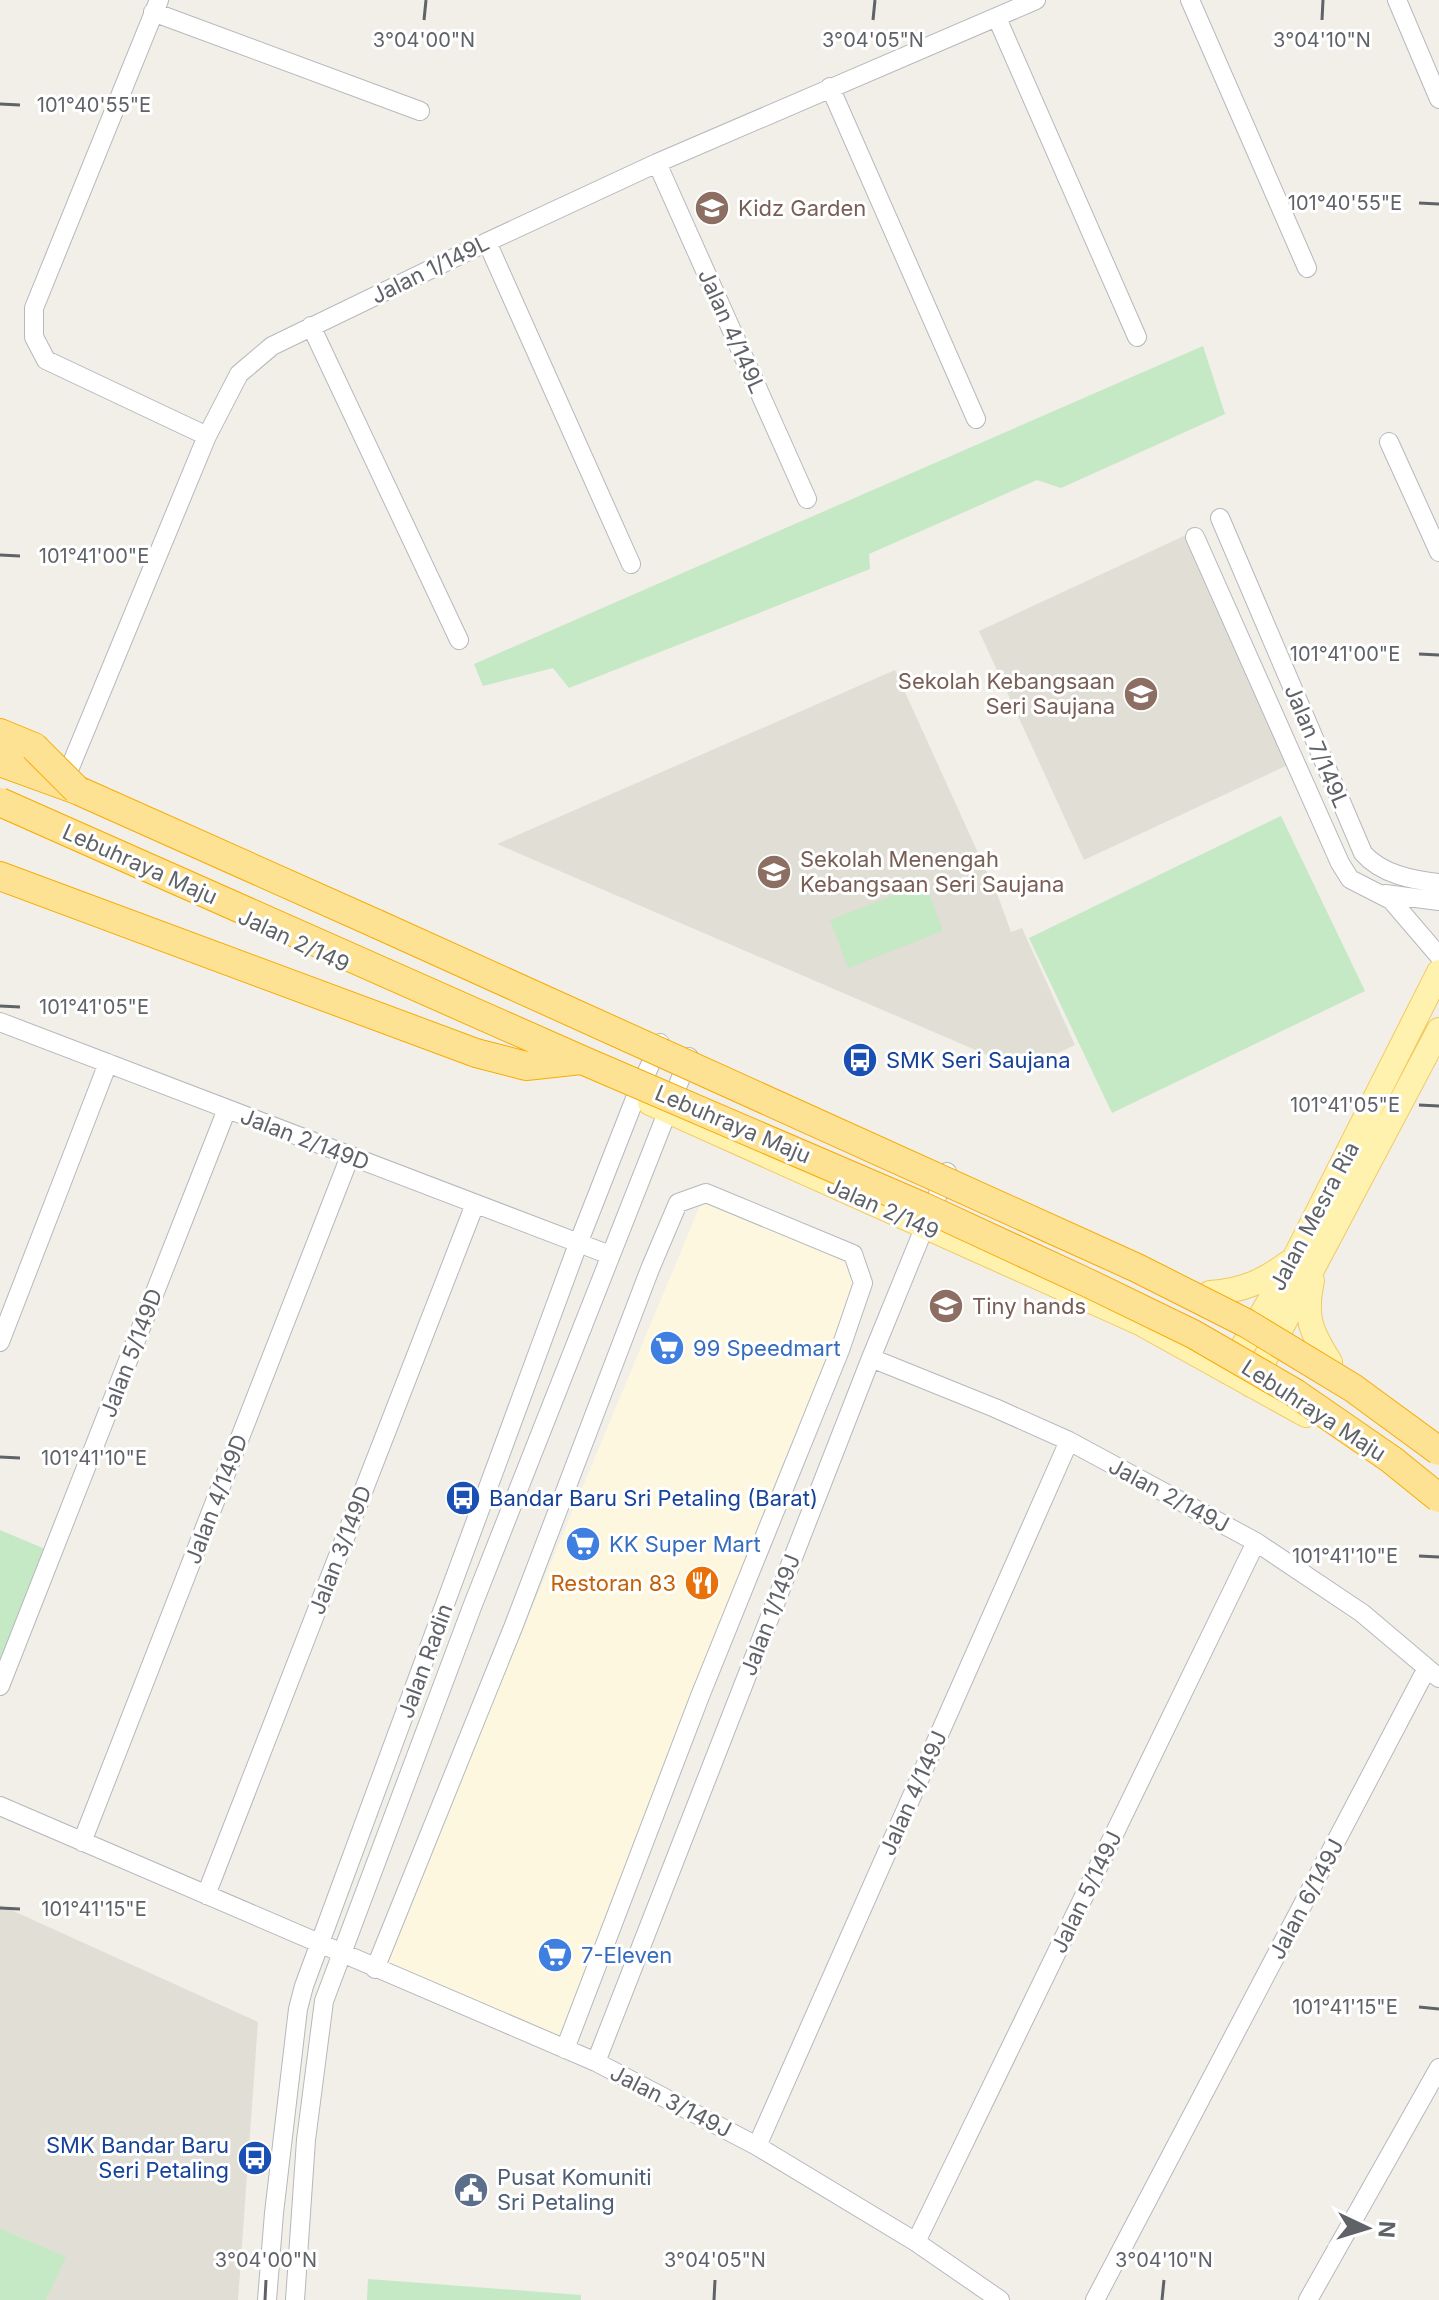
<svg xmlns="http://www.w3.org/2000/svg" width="1439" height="2300" font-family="Inter,sans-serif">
  <rect width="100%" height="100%" fill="#f1efe8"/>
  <path fill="#fef7e0" d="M702,1201L845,1257L857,1284L558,2040L380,1972Z"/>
  <path fill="#e1ded6" d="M1199,529L1303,758L1084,860L979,631Z
    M895,670L999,899L1011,932L1022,928L1075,1045L1022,1070L497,844Z
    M0,1905L258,2022L238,2300H46L65,2257L0,2228Z"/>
  <path fill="#c5e8c5" d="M1203,346L1225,414L1061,488L1037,480L869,554L870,569L569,688L553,668L483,686L474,664Z
    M1281,816L1365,991L1112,1113L1029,938Z
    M925,883L943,931L848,968L830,920Z
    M0,1530L45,1549L0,1662Z
    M0,2228L66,2257L46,2300H0Z
    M368,2279L581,2295V2300H367Z"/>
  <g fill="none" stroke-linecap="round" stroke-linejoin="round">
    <g stroke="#b5b8bc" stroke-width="20">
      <path id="minor" d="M159,0L34,308V337L46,360L207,436
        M1190,0L1307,268
        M1397,0L1439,99
        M153,12L420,111
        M997,18L1137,337
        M830,87L976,419
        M657,163L807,499
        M487,242L631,564
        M311,326L459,640
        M1389,442L1439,552
        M1220,518L1363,853C1381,874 1412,880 1439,883
        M1195,537L1340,863L1350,879L1391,900L1439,956
        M64,782L207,436L239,374L272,346L487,242L657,163L1036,0
        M1385,894L1439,901
        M0,1022L610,1255
        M0,1342L108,1063
        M871,1358L995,1408L1069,1441L1256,1542L1362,1613L1439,1678
        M0,1686L227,1109
        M0,1806L596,2062L757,2146L916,2242L1000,2300
        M82,1842L350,1156
        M206,1895L475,1204
        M375,1969L514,1625L650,1269L678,1203L706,1193L853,1254L863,1283L840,1350L700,1696L565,2049
        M596,2062L871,1358L947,1172
        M757,2146L1069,1441
        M916,2242L1256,1542
        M267,2300L274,2213L298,2009L304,1986L578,1244L636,1096L660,1043
        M295,2300L306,2140L324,2001L472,1607L689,1057
        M1095,2300L1427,1668
        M1308,2300L1439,2068"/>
    </g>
    <g stroke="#f2c960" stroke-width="26">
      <path id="major" d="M650,1103L1140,1323L1306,1415
        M1312,1281C1304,1317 1311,1332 1330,1362
        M1210,1293C1241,1291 1263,1282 1288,1263
        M1228,1372L1295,1257L1439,972
        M1251,1385L1439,1030"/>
    </g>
    <g stroke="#f9ab00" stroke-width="30">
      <path id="highway" d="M0,733L34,747
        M0,762L77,790L377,924
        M0,876L476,1053"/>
    </g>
    <use href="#minor" stroke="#fff" stroke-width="18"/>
    <use href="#major" stroke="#fff2af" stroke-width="24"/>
    <use href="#highway" stroke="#fde293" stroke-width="28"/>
    <g stroke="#f9ab00" stroke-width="30" stroke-linecap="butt">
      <path id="highway-bridge" d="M34,747L77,790
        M0,802L582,1060L924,1207L1088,1283L1193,1334L1295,1393L1392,1460L1439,1498
        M377,924L1137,1268L1246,1323L1353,1388L1439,1451
        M476,1053L526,1066L581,1060"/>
    </g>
    <use href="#highway-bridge" stroke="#fde293" stroke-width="28"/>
  </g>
  <path fill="none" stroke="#5f6368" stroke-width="3" d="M424,20L426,0M873,20L875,0M1322,20L1323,0M0,104L20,105M1419,203L1439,204M0,555L20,556M1419,654L1439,655M0,1006L20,1007M1419,1105L1439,1106M0,1457L20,1458M1419,1556L1439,1557M0,1908L20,1909M1419,2007L1439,2009M265,2300L266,2280M714,2300L715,2280M1162,2300L1164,2280"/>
  <defs>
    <g id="school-disc" transform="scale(1.8)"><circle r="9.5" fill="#8d6e63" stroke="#fff"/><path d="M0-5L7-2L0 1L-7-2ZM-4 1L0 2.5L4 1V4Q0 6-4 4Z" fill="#fff"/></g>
    <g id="bus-disc" transform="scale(1.8)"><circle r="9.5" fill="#1a4fb4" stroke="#fff"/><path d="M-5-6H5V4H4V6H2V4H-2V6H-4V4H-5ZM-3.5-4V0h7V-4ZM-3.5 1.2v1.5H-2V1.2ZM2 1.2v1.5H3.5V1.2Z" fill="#fff"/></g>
    <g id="supermarket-disc" transform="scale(1.8)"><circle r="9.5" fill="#3f7fe0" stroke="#fff"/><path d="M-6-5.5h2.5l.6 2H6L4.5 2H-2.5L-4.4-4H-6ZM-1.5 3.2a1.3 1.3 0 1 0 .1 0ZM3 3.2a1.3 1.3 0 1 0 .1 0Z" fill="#fff"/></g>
    <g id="restaurant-disc" transform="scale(1.8)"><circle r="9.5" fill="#e8710a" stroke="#fff"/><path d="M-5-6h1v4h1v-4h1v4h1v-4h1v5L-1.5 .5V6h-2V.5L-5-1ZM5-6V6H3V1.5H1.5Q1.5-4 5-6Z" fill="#fff"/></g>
    <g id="civic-disc" transform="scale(1.8)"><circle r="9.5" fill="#5c6f8a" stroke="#fff"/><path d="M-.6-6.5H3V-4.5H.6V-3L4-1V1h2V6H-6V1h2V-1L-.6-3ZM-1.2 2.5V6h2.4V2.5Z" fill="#fff"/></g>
  </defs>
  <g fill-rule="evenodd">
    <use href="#school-disc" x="712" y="208"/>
    <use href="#school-disc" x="1141" y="694"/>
    <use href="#school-disc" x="774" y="872"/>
    <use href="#bus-disc" x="860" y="1060"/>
    <use href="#school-disc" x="946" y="1306"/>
    <use href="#supermarket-disc" x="667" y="1348"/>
    <use href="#bus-disc" x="463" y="1498"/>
    <use href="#supermarket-disc" x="583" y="1544"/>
    <use href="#restaurant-disc" x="702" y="1583"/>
    <use href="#supermarket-disc" x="555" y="1955"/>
    <use href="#bus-disc" x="255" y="2158"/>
    <use href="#civic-disc" x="471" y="2190"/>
  </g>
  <g text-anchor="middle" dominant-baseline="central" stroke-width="6" stroke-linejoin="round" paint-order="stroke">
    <g font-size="22" fill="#785e54" stroke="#fff" text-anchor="start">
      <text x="738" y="208">Kidz Garden</text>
      <text x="1115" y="681" text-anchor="end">Sekolah Kebangsaan<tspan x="1115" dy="25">Seri Saujana</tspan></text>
      <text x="800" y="859">Sekolah Menengah<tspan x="800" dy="25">Kebangsaan Seri Saujana</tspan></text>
      <text x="972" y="1306">Tiny hands</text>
    </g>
    <g font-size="22" fill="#5f6368" stroke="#fff">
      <text transform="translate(430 269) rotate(-26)">Jalan 1/149L</text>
      <text transform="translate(732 331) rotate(66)">Jalan 4/149L</text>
      <text transform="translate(1317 746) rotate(67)">Jalan 7/149L</text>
      <text transform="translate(140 864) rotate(24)">Lebuhraya Maju</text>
      <text transform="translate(294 940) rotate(25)">Jalan 2/149</text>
      <text transform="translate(733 1124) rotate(23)">Lebuhraya Maju</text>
      <text transform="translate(305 1139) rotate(21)">Jalan 2/149D</text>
      <text transform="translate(883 1208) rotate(24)">Jalan 2/149</text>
      <text transform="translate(1314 1216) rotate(-62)">Jalan Mesra Ria</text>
      <text transform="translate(131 1353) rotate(-69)">Jalan 5/149D</text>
      <text transform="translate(1314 1410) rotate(33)">Lebuhraya Maju</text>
      <text transform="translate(1169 1495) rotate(28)">Jalan 2/149J</text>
      <text transform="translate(216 1499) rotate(-69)">Jalan 4/149D</text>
      <text transform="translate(340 1550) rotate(-69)">Jalan 3/149D</text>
      <text transform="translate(770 1615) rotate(-69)">Jalan 1/149J</text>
      <text transform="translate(425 1661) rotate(-70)">Jalan Radin</text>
      <text transform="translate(913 1793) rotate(-66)">Jalan 4/149J</text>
      <text transform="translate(1086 1892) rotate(-64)">Jalan 5/149J</text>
      <text transform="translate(1306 1899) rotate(-62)">Jalan 6/149J</text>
      <text transform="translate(671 2101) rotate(27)">Jalan 3/149J</text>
    </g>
    <g font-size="22" fill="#164399" stroke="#fff" text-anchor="start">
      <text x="886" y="1060">SMK Seri Saujana</text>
      <text x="489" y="1498">Bandar Baru Sri Petaling (Barat)</text>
      <text x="229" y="2145" text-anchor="end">SMK Bandar Baru<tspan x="229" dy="25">Seri Petaling</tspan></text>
    </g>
    <g font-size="22" fill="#366cbe" stroke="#fff" text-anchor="start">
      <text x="693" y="1348">99 Speedmart</text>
      <text x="609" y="1544">KK Super Mart</text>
      <text x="581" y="1955">7-Eleven</text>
    </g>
    <g font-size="22" fill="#c56008" stroke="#fff" text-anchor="end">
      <text x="676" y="1583">Restoran 83</text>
    </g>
    <g font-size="22" fill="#4e5e75" stroke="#fff" text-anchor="start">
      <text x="497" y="2177">Pusat Komuniti<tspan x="497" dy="25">Sri Petaling</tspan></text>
    </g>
  </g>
  <g font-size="20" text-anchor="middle" fill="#5f6368" stroke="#fff" stroke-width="6" stroke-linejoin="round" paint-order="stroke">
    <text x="424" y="47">3°04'00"N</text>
    <text x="873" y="47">3°04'05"N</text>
    <text x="1322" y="47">3°04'10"N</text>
    <text x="94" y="112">101°40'55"E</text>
    <text x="1345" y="210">101°40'55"E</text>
    <text x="94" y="563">101°41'00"E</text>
    <text x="1345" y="661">101°41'00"E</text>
    <text x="94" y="1014">101°41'05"E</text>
    <text x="1345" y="1112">101°41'05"E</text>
    <text x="94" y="1465">101°41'10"E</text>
    <text x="1345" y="1563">101°41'10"E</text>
    <text x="94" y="1916">101°41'15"E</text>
    <text x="1345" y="2014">101°41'15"E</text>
    <text x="266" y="2267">3°04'00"N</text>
    <text x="715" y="2267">3°04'05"N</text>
    <text x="1164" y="2267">3°04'10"N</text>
  </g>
  <g transform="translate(1367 2228) rotate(94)" stroke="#ffffff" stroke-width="6" paint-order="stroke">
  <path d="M0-6L14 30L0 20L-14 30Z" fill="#5f6368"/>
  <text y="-12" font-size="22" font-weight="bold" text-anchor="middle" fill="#5f6368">N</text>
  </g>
</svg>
